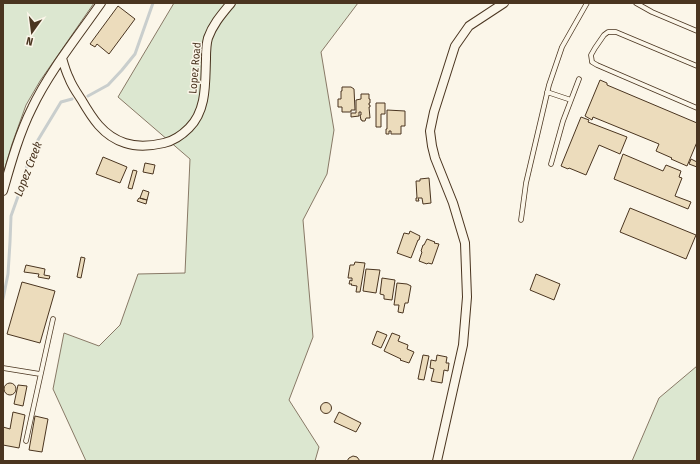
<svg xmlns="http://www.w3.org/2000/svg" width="700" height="464" font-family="'Fira Sans Condensed',sans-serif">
  <rect width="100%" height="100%" fill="#fbf6e9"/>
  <path fill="#dce7d0" stroke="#887966" d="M3,3H94L40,81L26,105L12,144L3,174Z
    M174,3H358L321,52L334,130L327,174L303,220L313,337L289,400L319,447L315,461H86L53,389L64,333L99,346L120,325L138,274L185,273L190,159L118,97Z
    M697,366V461H632L659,398Z"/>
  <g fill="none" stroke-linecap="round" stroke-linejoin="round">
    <path stroke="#c9cecd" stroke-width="3" d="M88,96L108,85L122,70L135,54L153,3
      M3,299L8,274L10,242L11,216L21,188L27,166L38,140L61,102L72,99"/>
  </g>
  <path fill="#ecdcbc" stroke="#4a3520" d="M118,6L135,19L109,54L97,44L95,47L90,44Z
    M600,80L607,83V85L697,123V142L687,166L671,159L672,158L656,151L659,144L593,117L592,120L585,116Z
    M342,87H351L354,89L355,110H351V112H342V107H338V99H341V91H342Z
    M361,94H369V99H370V103H369V105H370V107H369L370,118H366L365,121H362V120H361L360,115H361V112H359V116L351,117V113H356V100L361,99Z
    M376,103H385V114H381V127H376Z
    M387,110L405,111V126H401V134H391V131H389V134H386V129H387Z
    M581,117L589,120L588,122L627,137L620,154L599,145L586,175L569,168L568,169L561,166Z
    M623,154L663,171L666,165L681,171L679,177L682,178L675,196L691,202L688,209L614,179Z
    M103,157L127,167L120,183L96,174Z
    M691,159L697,162V167L689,164Z
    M145,163L155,165L153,174L143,172Z
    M133,170L137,171L132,189L128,188Z
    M429,178L431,203L423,204L422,198H418L419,201H416V198H417L416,181H420V179Z
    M143,190L149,192L147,200L140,198Z
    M139,198L147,200L146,204L137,201Z
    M630,208L696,235L686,259L620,232Z
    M410,231L420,236L419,240H418L411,258L397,253L404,233L409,234Z
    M427,239L435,242L434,243L439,244L432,264L428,263L427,264L419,261L422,252L421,251L423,245H424Z
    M81,257L85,258L81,278L77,277Z
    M355,262L365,263L360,292H356L357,286L351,285L352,284H349L350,280L352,281V278H348L350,265H354Z
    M26,265L45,269L44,275L50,276L49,279L38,277L39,274L24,272Z
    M366,269L380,270L376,293L363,291Z
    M536,274L560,284L554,300L530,290Z
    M382,278L395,280L392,300L384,299V295L380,294Z
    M22,282L55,291L40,343L7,334Z
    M397,283L407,284L411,286L408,303H405L403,313L398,312L399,305H394Z
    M377,331L387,335L381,348L372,344Z
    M392,333L400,336L398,341L408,345L407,349L414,352L409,363L400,360L401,359L384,351Z
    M423,355L429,356L424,380L418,379Z
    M437,355L447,357L446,363H449L448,371L444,370L442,383L431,381L434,369L430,368L431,360L436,361Z
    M4 389a6 6 0 1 1 12 0a6 6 0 1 1-12 0Z
    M18,385L27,386L23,406L14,404Z
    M320.5 408a5.5 5.5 0 1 1 11 0a5.5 5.5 0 1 1-11 0Z
    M13,412L25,415L19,448L3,445V427L10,429Z
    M339,412L361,423L356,432L334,422Z
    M35,416L48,419L42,452L29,450Z
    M353,456L357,457L360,461H347L349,458Z"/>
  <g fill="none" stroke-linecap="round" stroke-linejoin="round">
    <g stroke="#4a3520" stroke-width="5.5">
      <path id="lane" d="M636,3L652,12L697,31
        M697,66L616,32H608L604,35L595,48L591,55L592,62L597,65L697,108
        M547,92L571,100
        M551,164L563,121L579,79
        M521,220L526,183L549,85L562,47L587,3
        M3,368L40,374
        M26,441L53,319"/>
    </g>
    <g stroke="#4a3520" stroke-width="10">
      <path id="street" d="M62,58C64,65 66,72 69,78C72,86 77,93 81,99C92,118 103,136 125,143C137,147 151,146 164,143C173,141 182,135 189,128C207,110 205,83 206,59C206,53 206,45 208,38C213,24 222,14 231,3
        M3,191C11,163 19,134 32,108C49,72 78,36 101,3
        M437,461L463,345L467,297L465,243L453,203L435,158L432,146L430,131L434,112L455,46L469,26L504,3"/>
    </g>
    <use href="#lane" stroke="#fbf6e9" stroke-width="4"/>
    <use href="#street" stroke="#fbf6e9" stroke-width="8"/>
  </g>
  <g text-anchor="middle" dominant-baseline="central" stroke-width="3" stroke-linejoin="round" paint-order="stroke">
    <g font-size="11" fill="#4a3520" stroke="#fbf6e9">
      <text transform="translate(195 68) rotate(-85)">Lopez Road</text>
    </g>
    <g font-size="12" font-style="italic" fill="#4a3520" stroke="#fbf6e9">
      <text transform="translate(28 169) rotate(-69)">Lopez Creek</text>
    </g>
  </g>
  <rect width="700" height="464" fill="none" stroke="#4a3520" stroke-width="8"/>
  <g transform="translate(32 32) rotate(194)" stroke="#fbf6e9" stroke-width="3" paint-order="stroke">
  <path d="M0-3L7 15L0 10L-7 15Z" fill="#4a3520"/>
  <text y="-6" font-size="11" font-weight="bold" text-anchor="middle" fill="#4a3520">N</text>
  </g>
</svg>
